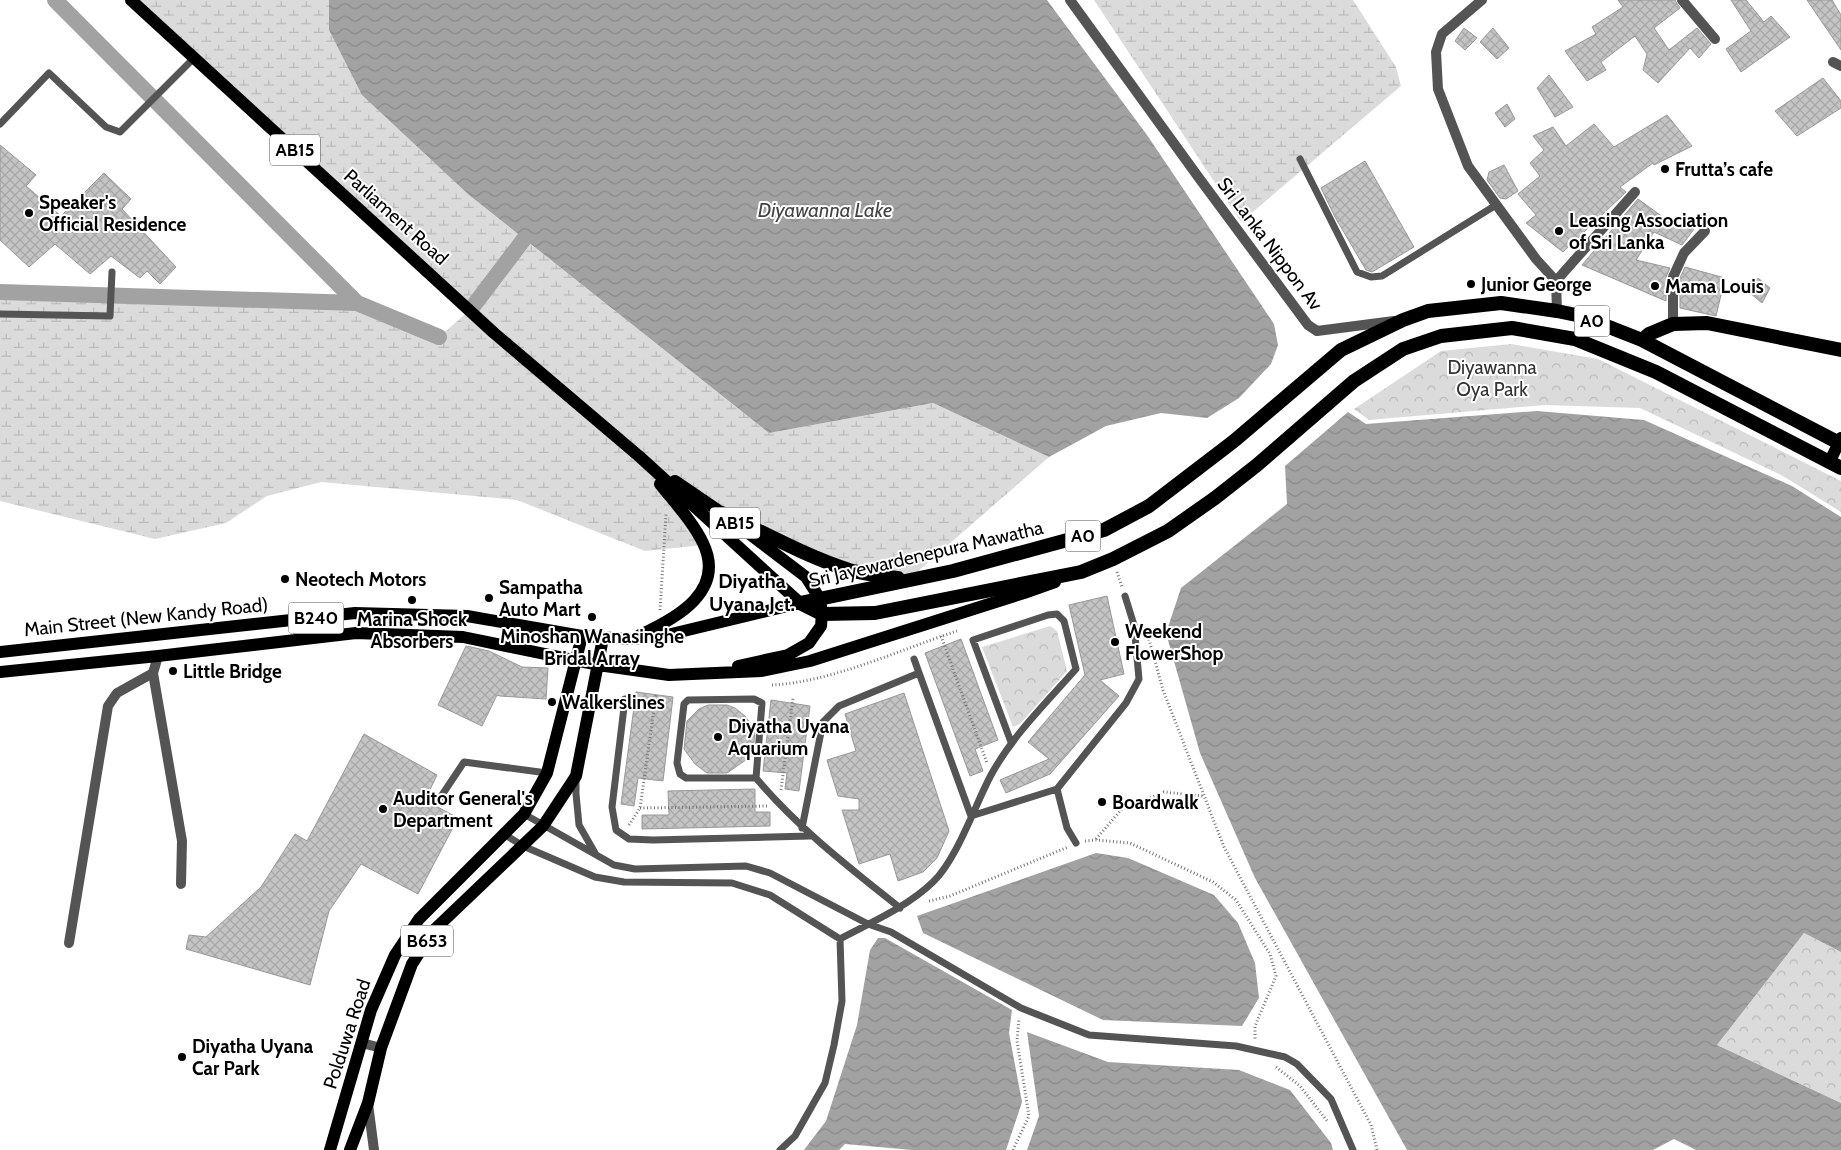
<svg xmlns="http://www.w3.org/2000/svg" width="1841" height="1150" font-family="Cabin,sans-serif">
  <defs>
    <pattern id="forest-crowns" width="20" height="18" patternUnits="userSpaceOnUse" patternTransform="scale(1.25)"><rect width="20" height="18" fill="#dbdbdb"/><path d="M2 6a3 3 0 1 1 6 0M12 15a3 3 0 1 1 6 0" fill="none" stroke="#bababa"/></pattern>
    <pattern id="wetland-marsh" width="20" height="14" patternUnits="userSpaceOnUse" patternTransform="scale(1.25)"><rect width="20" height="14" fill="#dbdbdb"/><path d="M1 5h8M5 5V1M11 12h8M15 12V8" fill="none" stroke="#bababa"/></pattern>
    <pattern id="water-waves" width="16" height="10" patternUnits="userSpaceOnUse" patternTransform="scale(1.25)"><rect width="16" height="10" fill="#a2a2a2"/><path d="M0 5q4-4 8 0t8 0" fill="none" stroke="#8a8a8a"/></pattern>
    <pattern id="building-cross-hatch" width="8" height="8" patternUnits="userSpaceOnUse" patternTransform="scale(1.25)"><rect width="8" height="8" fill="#c4c4c4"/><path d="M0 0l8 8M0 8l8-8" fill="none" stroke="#a7a7a7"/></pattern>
  </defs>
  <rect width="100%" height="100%" fill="#fff"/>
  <path fill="url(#forest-crowns)" d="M1511,344L1598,359L1841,481V512L1783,476L1640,408L1545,405L1369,420L1354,409L1441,351Z
    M1050,626L1057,631L1067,671L1020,724L1013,727L982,647Z
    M1804,933L1841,952V1103L1717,1045Z"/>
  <path fill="url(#wetland-marsh)" d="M131,0H329V30L469,195L769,433L933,403L1049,457L909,579L863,573L722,513L641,458L704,545L645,551L517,500L321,482L267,496L226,523L155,539L0,501V292L357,303L439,337L470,310Z
    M1094,0H1353L1396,67L1401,86L1241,222Z"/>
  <path fill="url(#water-waves)" d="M329,0H1047L1147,135L1274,324L1278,345L1271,364L1239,398L1207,418L1161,413L1106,426L1049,457L933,403L769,433L469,195L362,95L329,30Z
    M1537,411L1644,420L1792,486L1841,517V952L1804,933L1717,1045L1841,1103V1150H1696L1674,1139L1653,1150H1407L1255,878L1200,753L1166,633L1181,588L1287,504L1285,466L1348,412L1366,424Z
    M1096,853L1128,858L1214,895L1238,923L1255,963L1259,998L1242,1026L1103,1020L923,933L917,916Z
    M878,938H885L1012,1010L1009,1033L1022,1102L1006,1150H912L845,1144L839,1150H804L826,1121L857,1025L870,950Z
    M1027,1032L1108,1062L1239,1070L1290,1090L1331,1143L1333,1150H1027L1039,1116Z"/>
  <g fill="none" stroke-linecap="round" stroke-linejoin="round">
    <path stroke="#a2a2a2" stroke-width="16" d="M55,0L357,303
      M0,292L357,303L439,337
      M471,309L524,239"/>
  </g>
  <path fill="url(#building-cross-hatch)" stroke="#989898" d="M1618,0H1675L1680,8L1654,28L1669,50L1697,28L1711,44L1699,58L1690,48L1658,83L1643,70L1647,54L1635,36L1601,62L1606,70L1587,81L1565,51L1596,34L1592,27L1623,7Z
    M1731,0H1746L1764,22L1771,16L1790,37L1741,72L1726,49L1751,31Z
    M1807,0H1832L1841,15V50Z
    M1464,28L1477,38L1465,50L1455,41Z
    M1493,28L1509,48L1497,59L1480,42Z
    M1549,75L1573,107L1555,117L1537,88Z
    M1823,78L1841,101V108L1797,136L1775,111Z
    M1507,104L1515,119L1505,127L1495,113Z
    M1667,115L1692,146L1654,165L1653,163L1620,187L1626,192L1563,252L1526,223L1536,215L1518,194L1540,176L1530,163L1544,150L1533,136L1553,127L1566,146L1594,124L1614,147Z
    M0,145L36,175L26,186L61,216L104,173L131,199L122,209L176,267L160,284L147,271L140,278L111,256L90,274L55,244L29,267L0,240Z
    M1365,161L1414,247L1372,272L1366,270L1335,217L1321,188Z
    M1504,165L1518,191L1506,199L1500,198L1487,180L1489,172Z
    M1638,199L1667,220L1694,229L1682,245L1654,232L1636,260L1670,268L1666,277V301L1582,265Z
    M1685,267L1725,278L1716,316L1680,308V278Z
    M1758,278L1770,288L1762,303L1749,292Z
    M1107,596L1124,674L1100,680L1119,696L1050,774L1006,793L1000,780L1049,759L1028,742L1085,675L1069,605Z
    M961,639L998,740L975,749L983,771L970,776L925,653Z
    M466,646L489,651L522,667L548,668L546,699L500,696L497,695L482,726L438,705Z
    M636,692L673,697L663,781L638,778L634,806L621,804Z
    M904,693L949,831L937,858L923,872L898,881L890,854L859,864L842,810H859V799L838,796L827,760L856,751L845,714Z
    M771,700L810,706L799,791L785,789L787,773L763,771Z
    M708,705H727L735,708L745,716L755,730L753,755L727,773H707L695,764L684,749L687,721L699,709Z
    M364,734L437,775L425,800L458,818L418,894L361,864L329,911L310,985L186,949L189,935L206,937L261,887L295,834L307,841Z
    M755,789V812H770V826L642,829V815H669L668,791Z"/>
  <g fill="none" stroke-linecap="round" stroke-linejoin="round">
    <path stroke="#767676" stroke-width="3" stroke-dasharray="1 2.5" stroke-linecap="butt" d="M1117,572L1122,587
      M660,610L666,514
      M941,636L987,763
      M1148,636L1163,690L1224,847L1371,1125L1377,1150
      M772,685C832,682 899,650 957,631
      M781,790L793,698
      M640,808L767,806
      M629,825L640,808L656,695
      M1096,839L1121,810L1164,792L1203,796
      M1085,841L1096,840L1130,843L1213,882L1236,900L1270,954L1276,976L1255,1026V1040
      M929,901L950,896L1068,847
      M1276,1067L1300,1086L1328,1122
      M1013,1150L1029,1116L1017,1041L1019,1018"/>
    <path stroke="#545454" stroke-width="7" d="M0,124L49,73L106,127L120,132L194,58
      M1300,159L1357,272L1371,277L1382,276L1496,205
      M0,314L110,316L112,272
      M914,659L971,816
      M625,699L612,807L616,830L629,839L653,840L810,836
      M756,778H686L680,774L677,763L684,704L688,700L754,699L762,703L756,778C799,829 849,867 900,908
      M576,779V794L579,825L595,853
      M1057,789L1067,828L1076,843
      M438,801L464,762L547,773
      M524,814L614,865L635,869L746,866L770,873L868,924L891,932L1021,1008L1089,1035L1236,1046L1285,1057L1297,1064L1331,1099L1353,1150
      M971,816L1057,789L1126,703L1139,679L1134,625L1125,596
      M802,828L823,722L839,706L919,673
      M504,834L523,846L595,877L624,882L732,883L770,895L840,939
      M780,1150L795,1136L825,1083L834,1045L842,1001L840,939C872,922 907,907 933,882C957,859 975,805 991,775C1013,735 1046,703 1076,669L1064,621L1057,614L1048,615L973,640L1011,742"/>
    <path stroke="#545454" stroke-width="10" d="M1482,0L1442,34L1436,52L1438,89L1468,166L1536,259L1556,281L1557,311
      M1682,0L1715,39
      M1833,62L1841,66
      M1556,281L1635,192
      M1673,324V277L1684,253L1705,231
      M153,673L182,841L181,884
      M69,943L108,706L117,693L153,673L158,656
      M368,1104L374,1150"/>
    <path stroke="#545454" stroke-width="10" d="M1070,0L1199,178L1308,325L1317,331L1394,321
      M362,1043L381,1048"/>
    <path stroke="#000" stroke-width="12" d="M131,0L494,333L640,457L800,603
      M1830,461L1841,438
      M675,481L722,513L806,577L820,599L822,614L821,626L809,643L788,655L738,666
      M640,635C677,618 726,591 703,543C693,522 675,503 660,484
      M0,652L355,613L467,616L582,636L631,639L663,636L800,603
      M0,672L158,656L356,633L463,637L598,665L669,675L762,671L810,661L1024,593L1055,582
      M330,1150L371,1010L395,955L419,919L524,814L547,773L582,636
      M350,1150L368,1103L381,1048L412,964L434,930L543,826L576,776L603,638"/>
    <path stroke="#000" stroke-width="14" d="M1642,340L1649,334L1673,324L1707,323L1841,350
      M722,513C763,532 805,556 849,570C865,574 882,576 898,578
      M800,603L822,614L875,613L1081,572L1113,559L1168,531L1215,498L1257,465L1354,381L1403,349L1441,336L1512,328L1575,339L1656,372L1841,468
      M800,603L953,571L1104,530L1149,506L1234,441L1341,350L1403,320L1428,311L1501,303L1557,311L1581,316L1642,340L1841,444"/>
  </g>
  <g fill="#000" stroke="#fff" stroke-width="2">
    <circle cx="1665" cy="169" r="5"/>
    <circle cx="29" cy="213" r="5"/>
    <circle cx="1559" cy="231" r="5"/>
    <circle cx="1471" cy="284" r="5"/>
    <circle cx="1655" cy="286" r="5"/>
    <circle cx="285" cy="579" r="5"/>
    <circle cx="489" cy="598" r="5"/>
    <circle cx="412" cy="600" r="5"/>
    <circle cx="592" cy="617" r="5"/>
    <circle cx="1115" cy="642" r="5"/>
    <circle cx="173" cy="671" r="5"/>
    <circle cx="552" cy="702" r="5"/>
    <circle cx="718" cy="737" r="5"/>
    <circle cx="1102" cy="802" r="5"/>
    <circle cx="383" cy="809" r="5"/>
    <circle cx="182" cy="1057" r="5"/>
  </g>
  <g text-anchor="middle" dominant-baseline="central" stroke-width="4" stroke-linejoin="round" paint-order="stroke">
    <g fill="#fff" stroke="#4c4c4c" stroke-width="1">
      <rect x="270" y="134.5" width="50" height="31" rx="4"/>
      <rect x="1574.5" y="305.5" width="35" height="31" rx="4"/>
      <rect x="710" y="507.5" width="50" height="31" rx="4"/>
      <rect x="1065.5" y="520.5" width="35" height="31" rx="4"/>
      <rect x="288.5" y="602.5" width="55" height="31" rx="4"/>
      <rect x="401" y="925.5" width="52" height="31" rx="4"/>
    </g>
    <g font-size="18" font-weight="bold" fill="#000">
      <text x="295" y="150">AB15</text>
      <text x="1592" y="321">A0</text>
      <text x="735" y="523">AB15</text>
      <text x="1083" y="536">A0</text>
      <text x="316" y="618">B240</text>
      <text x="427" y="941">B653</text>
    </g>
    <g font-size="19" font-weight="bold" fill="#000" stroke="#fff" text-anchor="start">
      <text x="1675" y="169">Frutta’s cafe</text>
      <text x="39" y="202">Speaker's<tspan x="39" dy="22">Official Residence</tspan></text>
      <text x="1569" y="220">Leasing Association<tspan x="1569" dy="22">of Sri Lanka</tspan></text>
      <text x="1481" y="284">Junior George</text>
      <text x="1665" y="286">Mama Louis</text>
      <text x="295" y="579">Neotech Motors</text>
      <text x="499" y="587">Sampatha<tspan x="499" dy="22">Auto Mart</tspan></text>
      <text x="412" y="619" text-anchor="middle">Marina Shock<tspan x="412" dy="22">Absorbers</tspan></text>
      <text x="1125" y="631">Weekend<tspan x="1125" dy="22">FlowerShop</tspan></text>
      <text x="592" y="636" text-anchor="middle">Minoshan Wanasinghe<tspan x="592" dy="22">Bridal Array</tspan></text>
      <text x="183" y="671">Little Bridge</text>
      <text x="562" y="702">Walkerslines</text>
      <text x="728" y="726">Diyatha Uyana<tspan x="728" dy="22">Aquarium</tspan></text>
      <text x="393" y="798">Auditor General's<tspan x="393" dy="22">Department</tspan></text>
      <text x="1112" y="802">Boardwalk</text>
      <text x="192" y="1046">Diyatha Uyana<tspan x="192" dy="22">Car Park</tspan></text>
    </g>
    <g font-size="19" fill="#000" stroke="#fff">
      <text transform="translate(396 217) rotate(42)">Parliament Road</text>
      <text transform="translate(1270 244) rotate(53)">Sri Lanka Nippon Av</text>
      <text transform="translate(926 554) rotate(-13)">Sri Jayewardenepura Mawatha</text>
      <text transform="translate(146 617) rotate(-6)">Main Street (New Kandy Road)</text>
      <text transform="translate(347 1034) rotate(-72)">Polduwa Road</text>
    </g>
    <g font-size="19" fill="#323232" stroke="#fff">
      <text x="1492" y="367">Diyawanna<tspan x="1492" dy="22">Oya Park</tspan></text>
    </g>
    <g font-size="20" font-style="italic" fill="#434343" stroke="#fff">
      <text x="825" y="210">Diyawanna Lake</text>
    </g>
    <g font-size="20" font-weight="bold" fill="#000" stroke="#fff">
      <text x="752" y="581">Diyatha<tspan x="752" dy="23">Uyana Jct.</tspan></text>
    </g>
  </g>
</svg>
